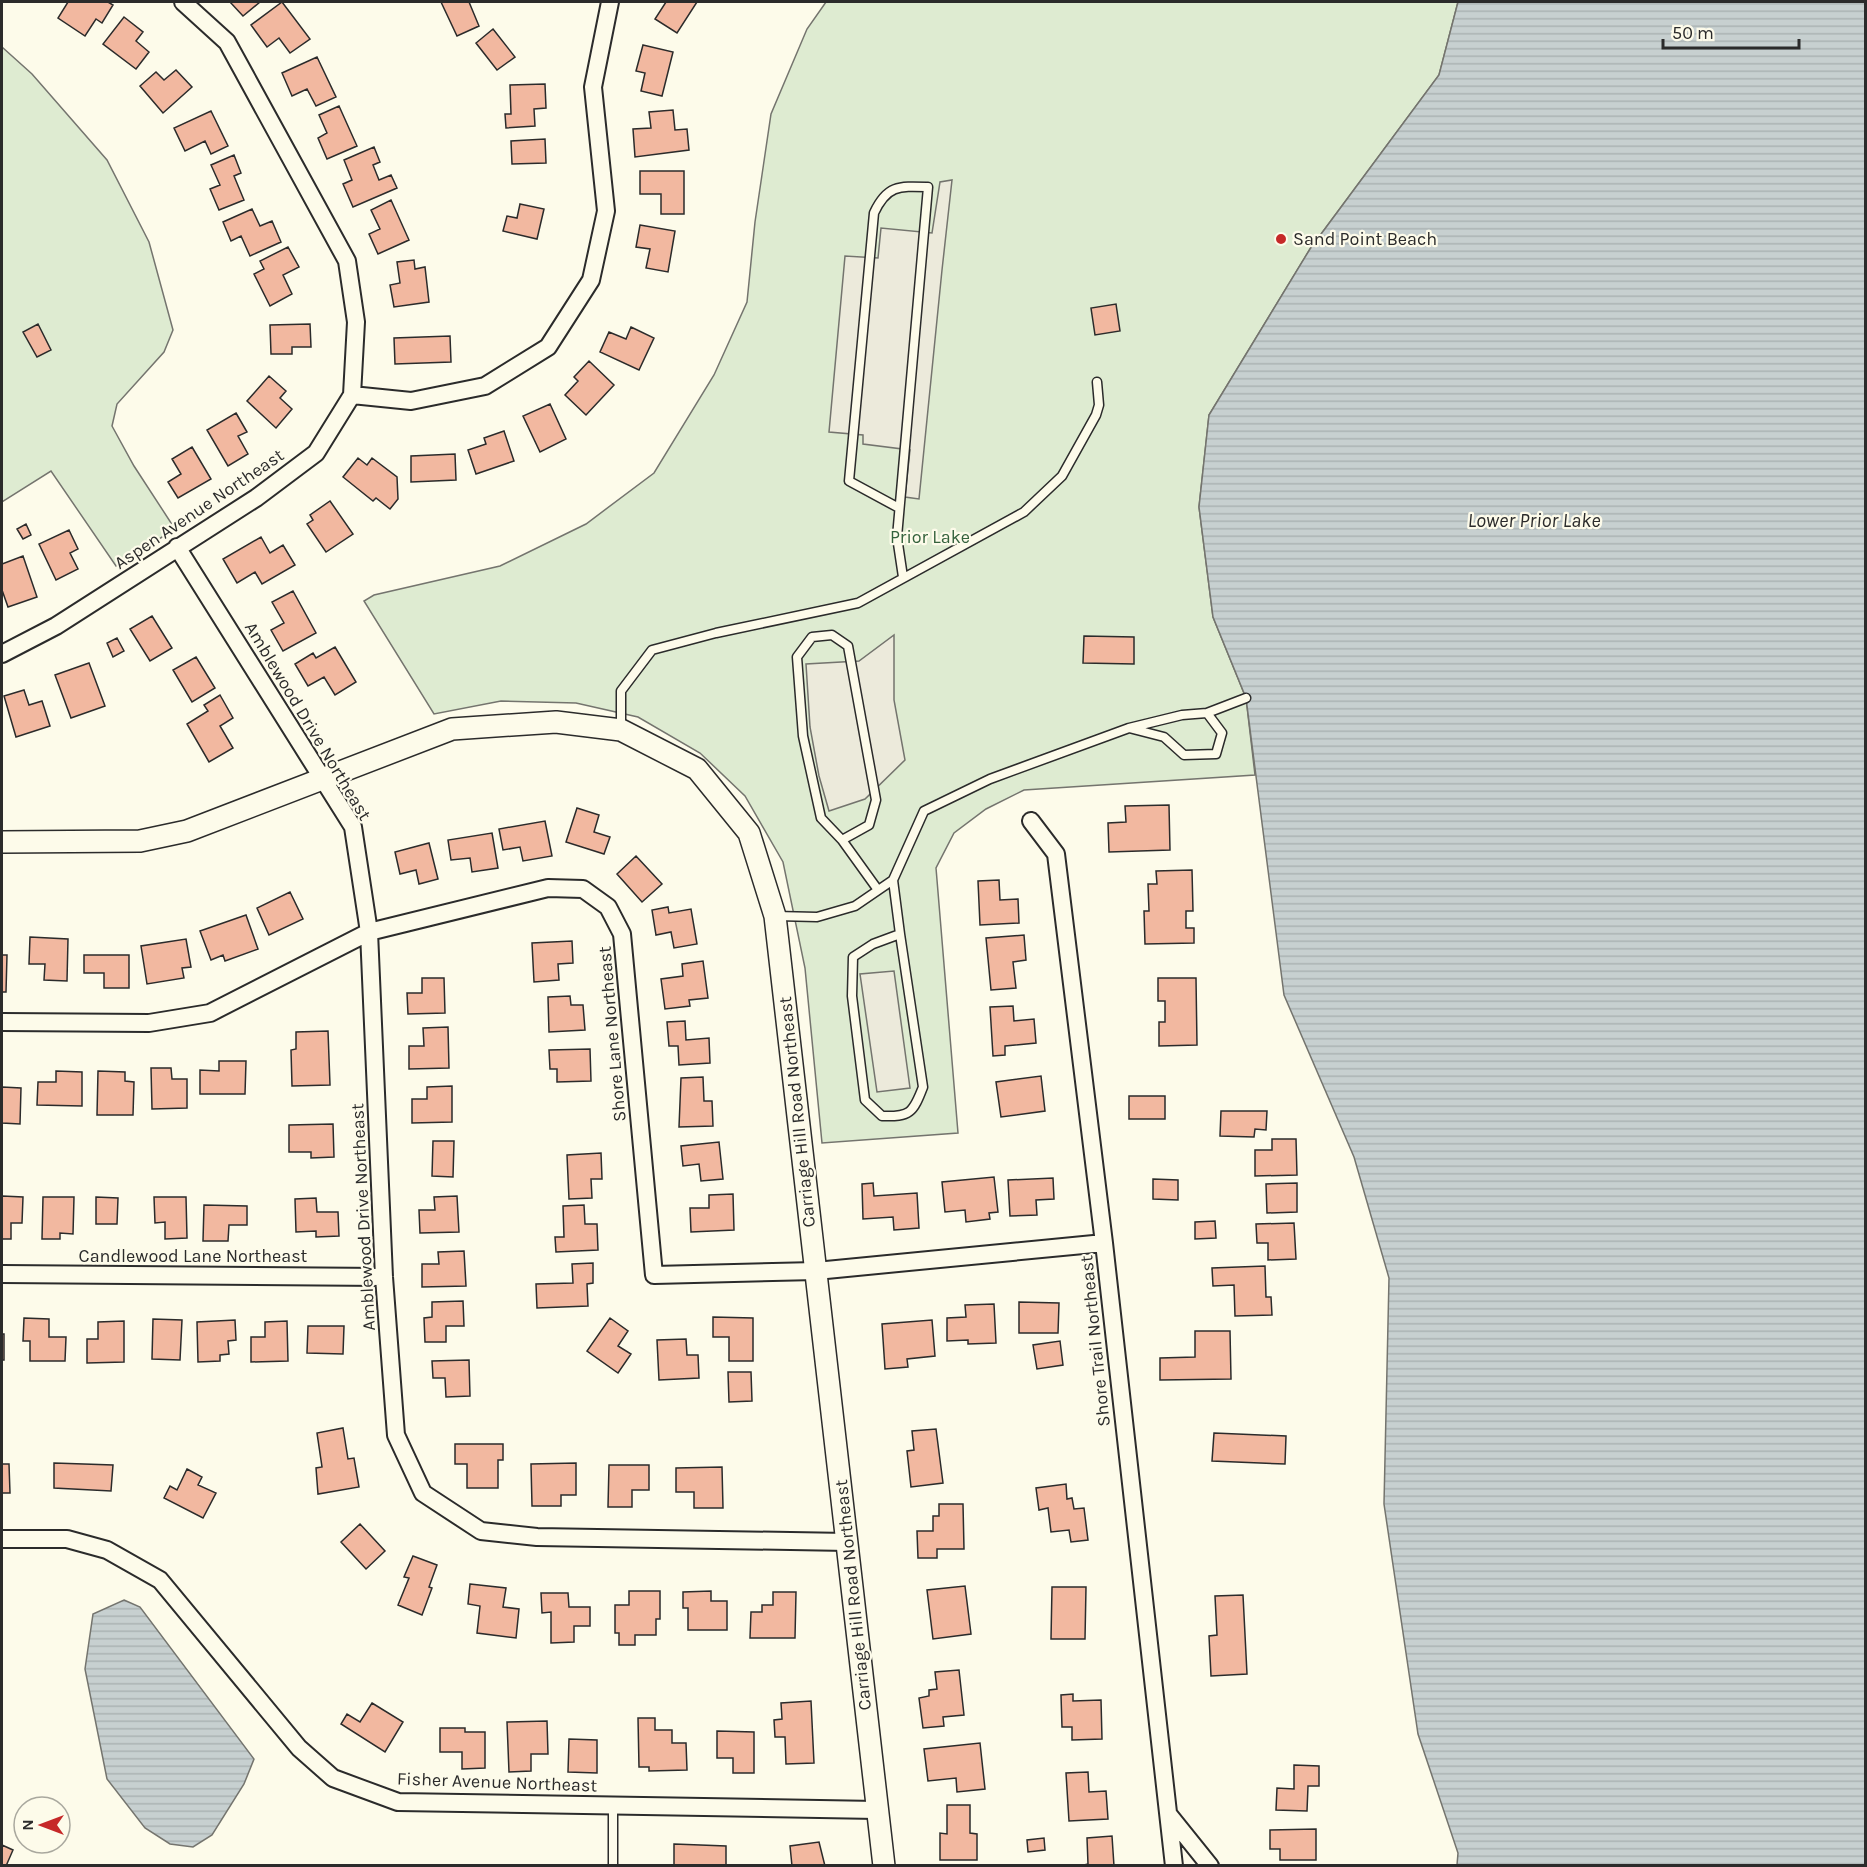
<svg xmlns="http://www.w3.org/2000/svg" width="1867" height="1867" font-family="Karla,sans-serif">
  <defs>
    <pattern id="water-rules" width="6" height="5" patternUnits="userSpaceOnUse" patternTransform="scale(1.5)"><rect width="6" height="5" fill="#c7d0d0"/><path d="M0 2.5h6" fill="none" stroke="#abb3b3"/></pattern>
  </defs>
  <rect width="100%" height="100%" fill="#fdfbea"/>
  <path fill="#deebd1" stroke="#74746e" stroke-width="1.5" d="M826,2H1458L1439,75L1310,249L1209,415L1199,507L1213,617L1246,698L1255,775L1024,790L986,809L954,833L936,868L958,1133L822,1143L805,968L783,862L745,796L700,753L638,717L576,703L501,701L434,714L364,601L374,595L500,566L586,524L654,473L714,375L747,302L755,222L771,114L807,29Z
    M2,47L32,74L107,160L149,242L173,330L164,352L117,404L112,426L134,466L175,529L116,566L51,471L2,502Z"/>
  <path fill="#eceadb" stroke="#74746e" stroke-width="1.5" d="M952,180L942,270L919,499L905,497L910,450L863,444V435L829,432L845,256L878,258L881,228L932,233L940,182Z
    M894,635V700L905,760L865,799L829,811L819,776L810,727L806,664L859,661Z
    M894,971L910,1088L877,1092L860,974Z"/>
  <path fill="url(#water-rules)" stroke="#74746e" stroke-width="1.5" d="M1458,2H1865V1865H1457L1458,1853L1418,1734L1384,1504L1389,1278L1354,1157L1284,995L1246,698L1213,617L1199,507L1209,415L1310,249L1439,75Z
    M124,1600L140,1607L254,1759L244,1784L212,1835L193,1847L170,1844L145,1828L107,1779L85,1669L93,1614Z"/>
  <path fill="#f2b8a0" stroke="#2b2b2b" stroke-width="1.5" d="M68,2H108L113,5L102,23L96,19L85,36L58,18Z
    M230,2H260L243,16Z
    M282,2L310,39L290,53L279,38L267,47L251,25Z
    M441,2H469L479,26L457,36Z
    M666,2H697L677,33L655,19Z
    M124,17L143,32L136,41L149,52L136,69L103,44Z
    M493,29L515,57L497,70L476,43Z
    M643,45L673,52L662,96L641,91L645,73L636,71Z
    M317,57L336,97L316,106L307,89L292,96L282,73Z
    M176,70L192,87L163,113L140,86L156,72L164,80Z
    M545,84L546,108L534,109L535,126L506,128L505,114H511L510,85Z
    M339,106L357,146L327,159L318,138L327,133L319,115Z
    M673,110L675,130L687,129L689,150L635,157L633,129L651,128L649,112Z
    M211,111L228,146L211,154L205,141L185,151L174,128Z
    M545,139L546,163L512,164L511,141Z
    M374,147L380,162L373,165L379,180L391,175L397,188L353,207L343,184L352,180L344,160Z
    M234,155L241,173L234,176L244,200L219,210L210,189L220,185L211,165Z
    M640,171H684V214H661V194H640Z
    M391,200L409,240L378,254L369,234L380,229L371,210Z
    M520,204L544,209L537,239L503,231L507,216L517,218Z
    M252,209L260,226L272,221L281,242L250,256L241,236L231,241L223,222Z
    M640,225L675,231L668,272L646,268L650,249L636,247Z
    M288,247L299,267L283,275L292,294L270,306L254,274L264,269L260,261Z
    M414,260L415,269L425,267L429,302L394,307L390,285L400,283L397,262Z
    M1116,304L1120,331L1095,335L1091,308Z
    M38,324L51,350L37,357L23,332Z
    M310,324L311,347H292V354H271L270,325Z
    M631,327L654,338L639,370L600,352L609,332L626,339Z
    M450,336L451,362L395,364L394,338Z
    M589,361L614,385L586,415L565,395L578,381L574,377Z
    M269,376L286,391L280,398L292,409L276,428L247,401Z
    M550,404L566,439L540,452L523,416Z
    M236,413L247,432L238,436L248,454L228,466L207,430Z
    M504,431L514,461L476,474L468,450L486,444L484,438Z
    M192,447L211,479L178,498L168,482L181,474L172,459Z
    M455,454L456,480L411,482V456Z
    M358,458L367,465L372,458L397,477L398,499L390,509L376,498L373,501L343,477Z
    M330,501L353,534L326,552L307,524L313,520L310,515Z
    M26,524L31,535L23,539L17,529Z
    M69,530L78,549L70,553L78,569L56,580L39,544Z
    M261,537L270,553L283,545L295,565L262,584L255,572L237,583L223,559Z
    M23,556L37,597L8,607L2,590V564Z
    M293,591L316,633L283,651L271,630L284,623L272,602Z
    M152,616L172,648L150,661L130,629Z
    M1084,636L1134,637V664L1083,663Z
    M117,638L124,651L113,657L107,643Z
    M335,647L356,682L335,695L324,677L308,686L295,664L313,653L316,658Z
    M196,657L215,688L192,702L173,670Z
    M89,663L105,706L71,718L55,675Z
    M24,690L29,705L42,701L50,726L16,737L4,696Z
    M220,695L233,718L220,726L233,748L209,762L187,724L208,711L204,705Z
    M1169,805L1170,850L1109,852L1108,823L1126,822L1125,806Z
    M577,808L599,815L594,832L610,837L604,854L566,842Z
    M545,821L552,856L523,861L520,847L503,850L499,829Z
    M492,833L498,868L472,872L470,858L451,860L448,840Z
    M429,843L438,879L419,884L416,870L400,874L395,852Z
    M636,856L662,884L642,902L617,874Z
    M1192,870L1193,911H1186V928H1194V943L1145,944L1144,911H1149L1148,884H1157L1156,871Z
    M999,880L1000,900L1018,899L1019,923L980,925L978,881Z
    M290,892L303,919L269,935L257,908Z
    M668,907L669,913L691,909L697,944L674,948L671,932L656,935L652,910Z
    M246,915L258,949L225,961L223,955L211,960L200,931Z
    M1024,935L1026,960L1013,962L1016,988L991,990L986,938Z
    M30,937L68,939L67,981L44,980L45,964H29Z
    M186,939L191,967L182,968L184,978L147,984L141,946Z
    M572,941L573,963L558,964L559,980L534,982L532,943Z
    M2,955H7L6,992H2Z
    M84,955H129V988H104V973H84Z
    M703,961L708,998L689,1000L690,1006L665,1009L661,979L683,976L682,964Z
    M422,978H444L445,1013L408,1014L407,993H422Z
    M1158,978H1196L1197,1045L1159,1046V1022H1165V1001H1158Z
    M570,996L571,1005H583L585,1030L549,1032L548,997Z
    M1013,1006L1014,1021L1034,1019L1036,1043L1005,1046V1055L993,1056L990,1007Z
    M685,1021L686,1040L709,1038L710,1063L679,1065L678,1046H669L667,1022Z
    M448,1027L449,1068L409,1069V1046H424L423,1028Z
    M328,1031L330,1085L292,1086L291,1050L296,1049V1032Z
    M590,1049L591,1081L557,1082V1069H550L549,1050Z
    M219,1061H246L245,1094H200V1070L219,1071Z
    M151,1068H171L172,1079H187V1108L152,1109Z
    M56,1071L82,1072V1106L37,1105L38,1082H56Z
    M98,1071L125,1072V1081L134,1082L133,1115H97Z
    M1041,1076L1045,1111L1001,1117L996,1082Z
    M703,1077L704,1101H712L713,1126L679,1127L681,1078Z
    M452,1086V1122L412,1123V1099H427V1087Z
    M2,1087L21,1088L20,1124L2,1123Z
    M1129,1096H1165V1119H1129Z
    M1221,1111H1267L1266,1130L1255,1129L1254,1137L1220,1136Z
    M333,1124L334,1157L311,1158V1152H289V1125Z
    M1272,1139H1296L1297,1175L1255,1176V1150H1272Z
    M433,1141H454L453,1177L432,1176Z
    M719,1142L723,1179L701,1181L699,1164L683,1166L681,1146Z
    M601,1153L602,1179H591L592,1198L569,1199L567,1155Z
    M994,1177L998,1212L989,1213L990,1219L966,1222L965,1210L945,1212L942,1182Z
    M1053,1178L1054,1199L1036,1200L1037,1215L1010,1216L1008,1180Z
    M1153,1179L1178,1180V1200L1153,1199Z
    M873,1183L874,1196L917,1193L919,1228L894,1230L893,1217L863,1219L862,1184Z
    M1297,1183V1212L1267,1213L1266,1184Z
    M733,1194L734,1230L691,1232L690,1208H709V1195Z
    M2,1196L23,1197L22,1223H11V1239H2Z
    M457,1196L459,1232L420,1233L419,1210H435L434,1197Z
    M43,1197H74L73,1234L60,1233V1239H42Z
    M96,1197L118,1198L117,1224H96Z
    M154,1197H186L187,1238L165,1239V1222L155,1223Z
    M316,1198L317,1212H338L339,1236L316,1237V1231L296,1232L295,1199Z
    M204,1205L247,1206V1225H229L228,1241H203Z
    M584,1205L585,1224H597L598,1250L556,1252L555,1237H564L563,1206Z
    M1215,1221L1216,1238L1195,1239V1222Z
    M1294,1223L1296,1259L1268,1260V1243H1257L1256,1224Z
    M464,1251L466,1286L422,1287V1264H439L438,1252Z
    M593,1263V1283L587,1284L588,1306L537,1308L536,1284L573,1283L572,1264Z
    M1265,1266L1266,1297H1271L1272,1315L1235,1316L1234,1285L1213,1286L1212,1268Z
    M463,1301L464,1326H446V1342H425L424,1318L432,1317V1302Z
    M1019,1302L1059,1303L1058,1333H1019Z
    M994,1304L996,1343L968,1344V1340L947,1341V1318L966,1317L965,1305Z
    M713,1317L753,1318V1361H729V1337H713Z
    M24,1318L49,1319V1337H66L65,1361H30V1341H23Z
    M610,1318L628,1331L618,1346L631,1354L618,1373L587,1351Z
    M153,1319L182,1320L180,1360L152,1359Z
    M235,1320L236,1340L228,1341L229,1354L220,1355V1361L198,1362L197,1322Z
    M932,1320L935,1356L907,1359L908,1367L885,1369L882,1324Z
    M124,1321V1362L87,1363V1339H98V1322Z
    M287,1321L288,1361L251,1362V1337H265V1322Z
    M308,1326H344L343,1354L307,1353Z
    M1195,1331H1230L1231,1379L1160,1380V1358L1195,1357Z
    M2,1334H4V1360H2Z
    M686,1339L687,1355H698L699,1378L659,1380L657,1340Z
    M1060,1341L1063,1365L1037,1369L1033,1345Z
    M469,1360L470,1396L446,1397L445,1378H433L432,1361Z
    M728,1372H751L752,1401L729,1402Z
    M343,1428L348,1459L354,1458L359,1487L318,1494L316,1468L322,1467L317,1433Z
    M936,1429L943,1483L911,1487L907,1451L914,1450L912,1431Z
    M1214,1433L1286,1436L1285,1464L1212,1461Z
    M455,1444H503V1460H498V1488H467V1464H455Z
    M54,1463L113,1465L111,1491L54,1488Z
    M576,1463V1495H561V1506H532L531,1464Z
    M2,1464H9L10,1493H2Z
    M609,1465H649V1490H632V1507H608Z
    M722,1467L723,1508H694V1492H676V1468Z
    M187,1469L202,1477L198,1485L216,1493L203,1518L164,1498L170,1486L177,1490Z
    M1066,1484L1067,1499L1072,1498L1074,1509L1084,1508L1088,1540L1071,1542L1069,1530L1051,1532L1048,1508L1039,1510L1036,1488Z
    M939,1504H963L964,1549H937V1558H918L917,1531H933V1516H939Z
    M360,1524L385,1551L366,1569L341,1542Z
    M413,1556L437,1565L429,1587L432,1588L422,1615L398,1605L409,1578L404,1577Z
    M470,1584L506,1588L503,1607L519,1609L516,1638L477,1633L480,1606L468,1604Z
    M965,1586L971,1634L933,1639L927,1590Z
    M1052,1587H1086L1085,1639H1051Z
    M629,1591H660V1619H656V1635H635V1645H619V1633H615V1605H629Z
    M711,1591V1601H727V1630H688V1608H683V1592Z
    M773,1592H796L795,1638H750L751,1612H762V1605H773Z
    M541,1593H568L569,1607H590V1626H574V1642L551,1643V1612L542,1613Z
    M1243,1595L1247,1674L1211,1676L1209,1636L1217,1635L1215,1596Z
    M959,1670L964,1715L943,1717L944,1726L923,1728L919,1698L929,1696V1690L937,1689L935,1672Z
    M1073,1694V1701L1101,1700L1102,1739L1072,1740V1727H1062L1061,1695Z
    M811,1701L814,1763L786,1764L785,1737H775L774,1720L782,1719L781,1703Z
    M372,1703L403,1722L385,1752L341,1724L347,1714L360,1722Z
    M638,1718H655V1730H672V1743H686L687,1770L649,1771V1767H639Z
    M547,1721L548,1754H531V1771L509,1772L507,1722Z
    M440,1728H465V1732H485V1768L462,1769V1752H440Z
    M717,1731L754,1732V1773H733V1758H717Z
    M569,1739L597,1740V1773L568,1772Z
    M980,1743L985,1789L957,1792L956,1778L928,1781L924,1749Z
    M1294,1765L1319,1766V1786H1308L1307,1811L1276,1810L1277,1788L1294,1789Z
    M1088,1772L1089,1792L1106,1791L1108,1819L1069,1821L1066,1773Z
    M947,1805H970V1833L977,1834V1860H940V1833L947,1834Z
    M1316,1829V1860H1280V1849H1270V1830Z
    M1112,1836L1114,1866H1080L1088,1864L1087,1838Z
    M1044,1838L1045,1850L1028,1852L1027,1840Z
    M819,1842L825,1866H792L790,1846Z
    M674,1844L726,1846V1866H674Z
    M2,1845L13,1850L6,1866H2Z"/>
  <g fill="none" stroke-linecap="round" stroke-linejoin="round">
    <g stroke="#2b2b2b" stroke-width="11">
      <path id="service" d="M899,508L849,481L874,213C887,185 899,186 928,187L897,537L903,577
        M1207,713L1246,698
        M621,729V691L652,650L716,633L858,603L1024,512L1062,476L1096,415L1099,405L1097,382
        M842,840L821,818L803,736L797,657L812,637L832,635L848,646L876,800L869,825L842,840L878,890
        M893,880L900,934L873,944L853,957L852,996L865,1100L882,1116C910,1117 913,1113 923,1087L900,934
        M776,916L817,917L855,906L893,880L924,811L990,779L1129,728L1164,737L1184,755L1216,754L1222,733L1207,713L1182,715L1129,728
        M613,1806V1866"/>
    </g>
    <g stroke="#2b2b2b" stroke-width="20">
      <path id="minor" d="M352,395L411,401L485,386L548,347L591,280L606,211L593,87L610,2
        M177,547L353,827L369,932L384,1277L396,1435L423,1493L481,1531L537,1537L848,1542
        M2,654L56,626L256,498L316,453L352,395L356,322L347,261L227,42L183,2
        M1031,821L1056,854L1104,1243L1174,1866
        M2,1022L149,1023L210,1013L369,932L548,888L583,889L608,907L622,934L654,1275L816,1271L1104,1243
        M2,1274L384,1277
        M2,1539H67L107,1550L160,1580L299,1748L333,1778L398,1802L877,1810
        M1169,1815L1210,1866"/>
    </g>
    <g stroke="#2b2b2b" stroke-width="24">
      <path id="tertiary" d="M2,842L140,841L187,831L452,729L556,722L621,730L697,769L749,833L775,916L884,1866"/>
    </g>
    <use href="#service" stroke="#fdfbea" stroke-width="8"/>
    <use href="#minor" stroke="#fdfbea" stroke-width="16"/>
    <use href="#tertiary" stroke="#fdfbea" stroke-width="21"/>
  </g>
  <circle fill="#c62828" stroke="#fdfbea" stroke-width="2" cx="1281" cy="239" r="6"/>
  <g text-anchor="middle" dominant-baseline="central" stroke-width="4.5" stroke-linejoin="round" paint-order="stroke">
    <g font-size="18" fill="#2b2b2b" stroke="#fdfbea" text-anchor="start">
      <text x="1293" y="239">Sand Point Beach</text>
    </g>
    <g font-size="18" fill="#2b2b2b" stroke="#fdfbea">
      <text transform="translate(199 509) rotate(-34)">Aspen Avenue Northeast</text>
      <text transform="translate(308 721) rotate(59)">Amblewood Drive Northeast</text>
      <text transform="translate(612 1034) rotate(-95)">Shore Lane Northeast</text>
      <text transform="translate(797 1112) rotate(-96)">Carriage Hill Road Northeast</text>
      <text transform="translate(363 1217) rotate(-93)">Amblewood Drive Northeast</text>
      <text x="193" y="1256">Candlewood Lane Northeast</text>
      <text transform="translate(1095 1341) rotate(-96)">Shore Trail Northeast</text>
      <text transform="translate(853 1595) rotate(-96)">Carriage Hill Road Northeast</text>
      <text transform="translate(497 1782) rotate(2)">Fisher Avenue Northeast</text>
    </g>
    <g font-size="18" fill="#34623c" stroke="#fdfbea">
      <text x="930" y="537">Prior Lake</text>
    </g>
    <g font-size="20" font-style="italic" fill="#2b2b2b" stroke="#fdfbea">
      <text x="1534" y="520">Lower Prior Lake</text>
    </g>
  </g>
  <rect width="1867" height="1867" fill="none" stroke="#2b2b2b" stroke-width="6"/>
  <g transform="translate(42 1825) rotate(270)"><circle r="28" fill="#fdfbea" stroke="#a9a89e" stroke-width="1.5"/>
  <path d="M0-4.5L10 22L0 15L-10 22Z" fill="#c62828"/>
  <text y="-9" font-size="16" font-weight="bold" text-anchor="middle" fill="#2b2b2b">N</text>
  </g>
  <path d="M1663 39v9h136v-9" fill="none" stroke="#2b2b2b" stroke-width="3"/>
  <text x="1672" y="39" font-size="18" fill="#2b2b2b" stroke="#fdfbea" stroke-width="4.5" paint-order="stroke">50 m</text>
</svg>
